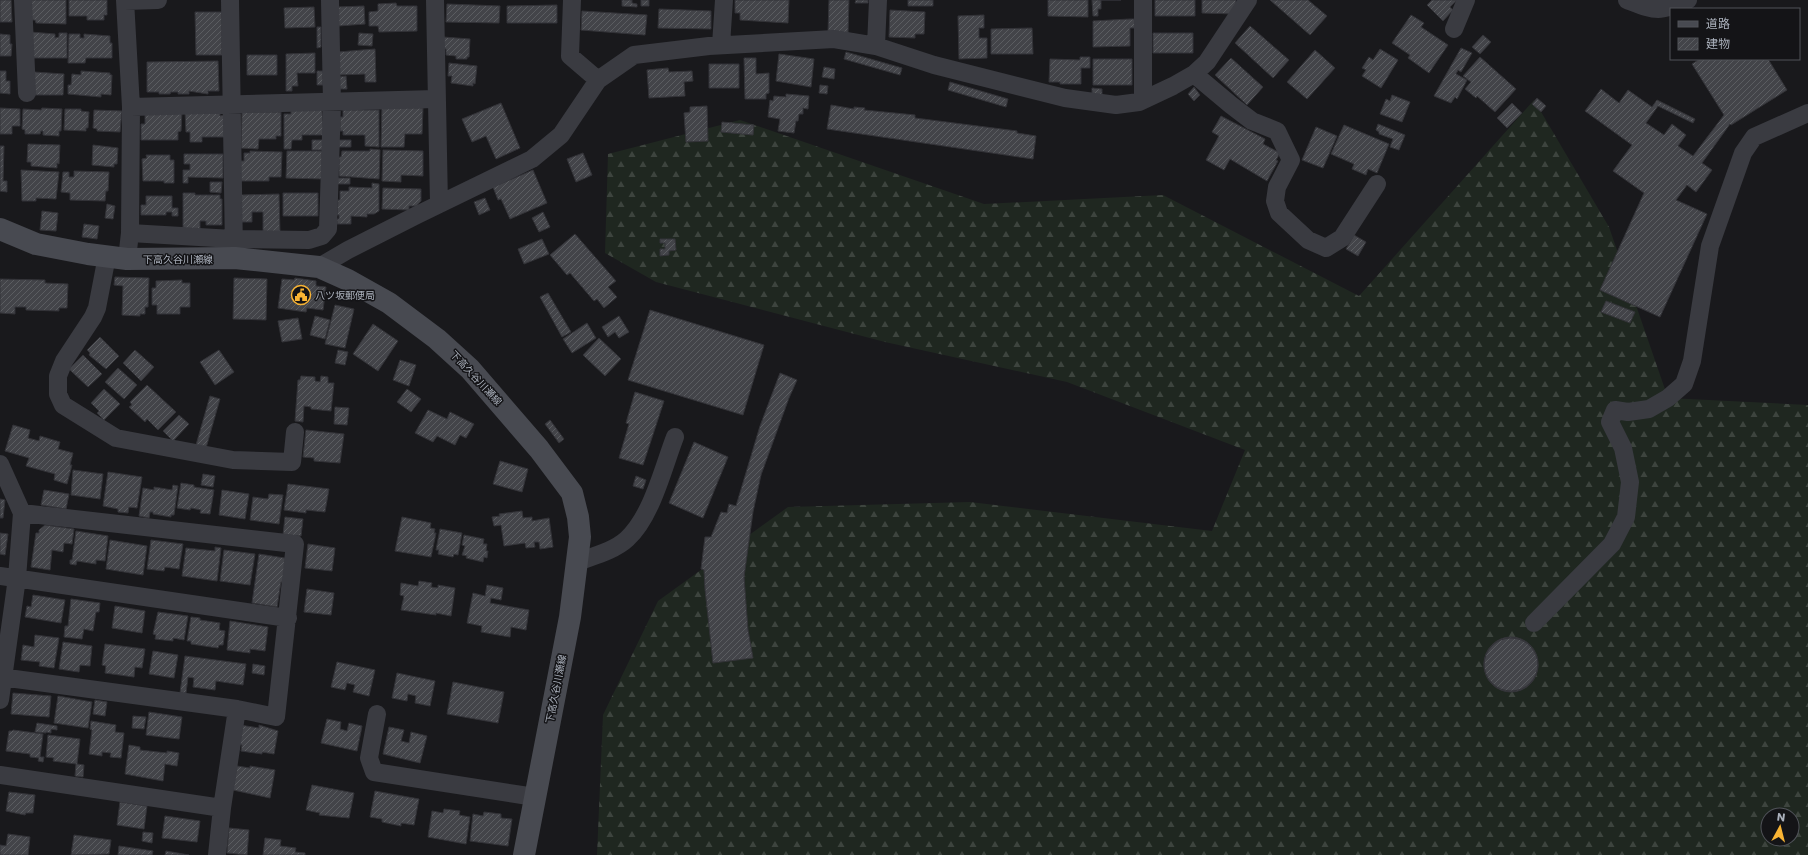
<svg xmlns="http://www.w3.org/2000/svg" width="1808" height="855" font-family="Poppins,'Noto Sans JP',sans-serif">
  <defs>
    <pattern id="forest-firs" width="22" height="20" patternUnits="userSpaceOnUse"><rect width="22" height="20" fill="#1f2720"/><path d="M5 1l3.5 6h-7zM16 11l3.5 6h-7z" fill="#3d443e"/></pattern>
    <pattern id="building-hatch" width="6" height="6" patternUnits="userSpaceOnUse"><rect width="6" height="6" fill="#434449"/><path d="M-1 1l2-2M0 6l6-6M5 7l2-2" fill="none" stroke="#5b5d61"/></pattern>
  </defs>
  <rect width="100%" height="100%" fill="#19191c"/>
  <path fill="url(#forest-firs)" fill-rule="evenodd" d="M1534,100L1609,227L1668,398L1808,405V855H597L603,715L658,601L788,507L970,502L1212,531L1245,450L1067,382L885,342L656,282L605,253L608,154L740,120L984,204L1163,195L1359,296ZM1768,815H1792V839H1768Z"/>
  <path fill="url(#building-hatch)" stroke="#333338" d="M0,0H11L12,22H0Z
    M28,0H66V24L36,23L35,20H27Z
    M69,0H107V15H104V20H87V16H69Z
    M622,0H632V3L637,4V7L622,6Z
    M641,0H649V6H641Z
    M735,0H789L788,23L740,20V13H735Z
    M829,0H849L848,33L828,32Z
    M856,0H868V3H855Z
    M908,0H933V6H908Z
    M1048,0H1088V17L1048,16Z
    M1092,0H1121H1101V9H1098V16H1093Z
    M1155,0H1195V16H1155Z
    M1202,0H1236V14L1202,13Z
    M1270,0H1308L1327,16L1310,35Z
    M1432,0H1457L1450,7L1453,10L1443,21L1427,5Z
    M396,3L397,6H417V31L379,32L378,26H369V12L378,11V4Z
    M447,4L500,6L499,23L446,22Z
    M557,5V23H507V6Z
    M364,6L365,24L338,26L337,7Z
    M314,7L315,27L285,28L284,8Z
    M659,9L711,11V29L658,28Z
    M890,10L925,12L924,34H915V38L889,37Z
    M582,11L647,15L645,35L581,30Z
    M195,12H222V55H196Z
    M984,15V28H979V38H987V58L959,59L958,16Z
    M1411,15L1424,23L1421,27L1448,45L1429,73L1408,58L1410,55L1392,43Z
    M1130,19H1135V28H1130V46L1093,47V21Z
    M1250,26L1289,60L1273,78L1235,43Z
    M317,27H321V47L317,48Z
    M1032,28L1033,54H991V29Z
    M30,32L55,34V38L59,37V33H67V58H27Z
    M359,33L373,34L372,46L358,45Z
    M1153,33H1193V53H1153Z
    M0,34L10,35V44H12L11,56H0Z
    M69,34H80V38H84V34L110,36V43H112V58H86L85,63H68Z
    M1483,35L1491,42L1480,54L1472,47Z
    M443,37L470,39L469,57H467V59H456V56L446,55V49H443Z
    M1461,48L1472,53L1461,72L1458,70L1456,74L1467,80L1457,99L1455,97L1451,103L1434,96Z
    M375,49L376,82H365V74L339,75L338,52Z
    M1380,49L1398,60L1381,88L1362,76L1366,70L1362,68L1369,57L1373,60Z
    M1315,50L1335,68L1307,99L1287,82Z
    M846,52L902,68L900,75L844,59Z
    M315,53V73H297L298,86H292V91H286V54Z
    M779,54L814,59L811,87L776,81Z
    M247,55H277V75H247Z
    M1080,57H1090V68H1081V84H1060V82H1049L1050,59L1080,60Z
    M1480,57L1516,89L1495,112L1477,96L1476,98L1465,89L1471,82L1463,76Z
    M744,58H756V74L769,73V93L766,94V99H745Z
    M1231,58L1263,87L1247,105L1215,75Z
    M1093,59H1132V85H1093Z
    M1700,59H1768L1787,90L1731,125L1730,124L1702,163L1712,170L1696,192L1687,185L1676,200L1707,214L1660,317L1600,290L1644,193L1613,171L1632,145L1585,111L1601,89L1619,103L1628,90L1652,107L1657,100L1695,119L1693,123L1658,106L1646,123L1664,135L1672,124L1686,135L1678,146L1693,156L1724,115L1692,64Z
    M218,61L219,91H208V94L189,91V94H178V92H171L170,94H159V92H147V62Z
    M449,63L477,66L475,84L473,83V86L451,83L452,76H448Z
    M709,64H739V88H709Z
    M824,67L835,69L834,79L822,77Z
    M668,68L669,72L692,71L693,81L684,82L685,96L649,98L647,70Z
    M0,71H6V81H10V94L0,93Z
    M81,71L110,73V75H112L111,95L101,94V97L68,94V85H71L72,74L81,75Z
    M317,71H323V85H317Z
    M34,72L64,74L63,95H32Z
    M346,76L347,89H339V77Z
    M950,82L1008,99L1006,107L948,90Z
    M820,85L828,86L827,94L819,93Z
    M1194,87L1200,95L1194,101L1188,94Z
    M1092,88L1102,89V100H1092Z
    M786,94L809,96L808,109L803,108V114H799L798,121H796L794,133L778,131L780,119L768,117L770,100L773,101L774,96L786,97Z
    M1392,95L1410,102L1402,122L1380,114L1386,99L1390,101Z
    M1537,98L1546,106L1541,112L1532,104Z
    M501,103L520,148L496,159L486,136L472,142L462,119Z
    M1512,103L1522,113L1507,128L1497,118Z
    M831,105L854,109V107L865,108L864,110L915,115V118L1017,131V133L1036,136L1033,159L827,129Z
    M707,106L708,141L686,142L684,113L690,112V107Z
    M382,107L423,108L422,134H405L404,147H381Z
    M0,108L20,109V126H12V134H0Z
    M42,108L62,109L61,131H59V136L43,135V131H41L40,134H25V130L22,129L23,109L41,110Z
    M291,108L322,110L324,135H302V140H292L291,149H284V114H291Z
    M65,109H81V111L89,112L88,128H86V131L64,130Z
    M94,110L122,111L120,132L97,131V129L93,128Z
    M220,110V116L224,115L225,137H202V142H190V132H186L185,111Z
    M343,110H379V147L365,146V135H343V131H340V117H343Z
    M182,111L181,131L178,132V140H141V124H145V114Z
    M242,112H281V136H276V139H259L258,149L241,148Z
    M1221,116L1265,139L1263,144L1280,153L1276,160L1278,161L1267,181L1230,159L1224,170L1206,160L1219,136L1212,132Z
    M722,122L754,125L753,135L721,132Z
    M1378,124L1405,135L1399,150L1390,147L1393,139L1379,134V132L1376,130Z
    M1344,125L1389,144L1377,173L1368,169L1366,175L1352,169L1354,164L1331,154Z
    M1316,127L1337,136L1323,168L1302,160Z
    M312,140H323V150H312Z
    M338,140H351V147H338Z
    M28,144L60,145L59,164L57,163V168L31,166V162H27Z
    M93,145L118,148L117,164H114V167L92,165Z
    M0,146H4L3,181H7V192L0,191Z
    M370,149L380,150L379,179L339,176V157H341L342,151H370Z
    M383,150L423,151V176L401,175V182L382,181Z
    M250,151L282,152L281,177H269V181H240V161H244V153H250Z
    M287,151H322L323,179L286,178Z
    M583,153L592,175L576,182L567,159Z
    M184,154H223V178L188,177V183H183V170H190V164H184Z
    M146,155H170V160H174V183H164V181H143L142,159L147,158Z
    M21,170L59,172L56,199L36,198V201H22Z
    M533,170L547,203L510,219L501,199L498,200L493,187Z
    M74,171L109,172L108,191H106L105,201L70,200V193L61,192L63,172H69V177H74Z
    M337,178H350V184H337Z
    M210,182H222L221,193L210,192Z
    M372,183L379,184V211L374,214H367V217L351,216V224H337V219H339V215H337L338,200H340V191H349V187L372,188Z
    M383,188L421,189V201L416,206H409V210L382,209Z
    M183,193H195V195H220V199H222V225H206V221H200V233H183Z
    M283,193H318V216H283Z
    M279,194L280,232H263V212H252V222H237L241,195Z
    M146,196H172V208H178V216H172V212H166V215H141V205H146Z
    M485,198L490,210L479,215L474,202Z
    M107,204L115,206L113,219L105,218Z
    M42,211L58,213L56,231L40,230Z
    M543,212L550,227L539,232L532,218Z
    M84,224L99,226L97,239L82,237Z
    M575,234L616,281L608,287L617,297L604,308L597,299L594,301L570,273L567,275L550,255Z
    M1354,235L1366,242L1358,256L1346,249Z
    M542,239L549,254L524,264L518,249Z
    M660,239H675L676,250L669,251V255L660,256V249H665V243H660Z
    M115,277L149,278L148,307H145V314H140V316L122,315L123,286L114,285Z
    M234,278L267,279L266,320L233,319Z
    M295,278L316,281V286L326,287L323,310L307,308L306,312L278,308L282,279L294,280Z
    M0,279L45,280V283L68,284L67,308H59V311L26,310V307H15V314L0,313Z
    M182,280V283H190V307H180V314H157V305H152V288H156V281Z
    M548,293L571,332L562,337L540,297Z
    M1606,301L1635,312L1630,323L1601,312Z
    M335,305L354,309L345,348L325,344Z
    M650,310L764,345L743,415L628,380Z
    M315,316L330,320L325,339L310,335Z
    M619,316L629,332L619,338L615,332L608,337L602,327Z
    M298,318L302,339L282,342L278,321Z
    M587,323L596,338L572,353L563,339Z
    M373,324L398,341L378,371L353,354Z
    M100,337L119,356L106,369L89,355L90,353L87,350Z
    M599,338L621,359L605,376L583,355Z
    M135,350L154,367L141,381L123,363Z
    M219,350L234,372L215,385L200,362Z
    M338,350L348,352L345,365L335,363Z
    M83,355L102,374L88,387L69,369Z
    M400,360L416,365L409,386L393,380Z
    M118,368L137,385L124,399L105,382Z
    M780,373L797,380L789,398L761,475L753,512L744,577L748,630L753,658L713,663L705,589L704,570L701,569L705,537H711L721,512L727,513L729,504L736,506L760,426Z
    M301,376L315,377V381L320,382L321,376L328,377V383H334L331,411L311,409V407L304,406L303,422L295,421L298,380H300Z
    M147,385L176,412L158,430L147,419L145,422L129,407L132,405L130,402Z
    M104,389L120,404L104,420L97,413L99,411L91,403Z
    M407,389L421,399L411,412L397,402Z
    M635,392L664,401L643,465L619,458L629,424L626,423Z
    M210,396L220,399L206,448L196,445Z
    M335,407L349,408L347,425L334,424Z
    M428,410L447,419L450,412L474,424L466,438L460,435L455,445L437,436L433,442L415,433Z
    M179,415L189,424L173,441L163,431Z
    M550,420L564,439L559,443L545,424Z
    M13,425L30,430L28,438L39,441L40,436L60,442L58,449L73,453L70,465H72L67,484L54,480L55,474L26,466L29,458L5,451Z
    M306,430L344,434L340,463L314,461V458L303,457Z
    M694,442L728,457L703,518L669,503Z
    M500,461L528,469L522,492L493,484Z
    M73,470L103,474L100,499L71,495Z
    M108,472L142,477L137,508L129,507L128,513L118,512V509L103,506Z
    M203,474L215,476L213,487L201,485Z
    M636,476L646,480L643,489L633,486Z
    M181,483L194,485V487L214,490L210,514L200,513L201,510L191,508L190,510L177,508Z
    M288,484L329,489L325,512L306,510V513L284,510Z
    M173,485L178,486L174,515H171V517L153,514V512H150L149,518L139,516L143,488L154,490V487L172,490Z
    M44,490L69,494L66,509L41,505Z
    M222,490L249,494L245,519L219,515Z
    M269,494L283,495L279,524L250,520L253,497L268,499Z
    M0,499L5,500L3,518H0Z
    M522,511L523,518L532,517V521L549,518L553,547L540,549L539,542H534L535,547L526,548L525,543L504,546L501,525L494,526L492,517L500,516L499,514Z
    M285,517L303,519L301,536L283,535Z
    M402,517L431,523L430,528L435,529L434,533H436L431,557L395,551Z
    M45,525L74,529L72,544L64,543L63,552L52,550L50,570L31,567L36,533H39V530Z
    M440,529L462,533L458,555L454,554L453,557L438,554L439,550H436Z
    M76,531L108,536L105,561L96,560V564L77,561L76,565L70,564V560H72Z
    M0,533L8,534L5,555L0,554Z
    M464,535L484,539L483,544H487L486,551H488L487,558L484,557L483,562L466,558L467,556L462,555L465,546L462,545Z
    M110,540L147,546L143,575L106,569Z
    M151,540L183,544L179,569L165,567L164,571L147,569Z
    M308,544L335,548L332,571L305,568Z
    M215,547L221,548L217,581L182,576L186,548L215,551Z
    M224,550L255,554L250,585L220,581Z
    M259,554L291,559L288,583L281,582L277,607L252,603Z
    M419,581L432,583L431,587L438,588V585L455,588L451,616L436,613V615L401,610L404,596L400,595L401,583L418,586Z
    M487,585L503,588L501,600L491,598L490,603L529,610L526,630L511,627L510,637L481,632L482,626L467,623L473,593L485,596Z
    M307,589L334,593L331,615L304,612Z
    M33,595L65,600L61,623L25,617L27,606L31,607Z
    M71,599L100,603L99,612H96L93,631L84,629L82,639L64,637L65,626H68Z
    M115,606L145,611L142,633L112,628Z
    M158,612L188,616L184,640L173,638V641L155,639L156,635L153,634Z
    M191,617L200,618V620L220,623L219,630L225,631L223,645H219L218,648L191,644V641H187Z
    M230,621L268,627L265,651L250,649V653L227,650Z
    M35,635L59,638L54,668L39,666L40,662L21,660L23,645L34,647Z
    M1484 664a27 27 0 1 1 54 0a27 27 0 1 1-54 0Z
    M1484 665a27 27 0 1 1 54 0a27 27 0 1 1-54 0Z
    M63,642L92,646L90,666L80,665L79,672L59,669Z
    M105,644L145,649L142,668L135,667L134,677L105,673L106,666L102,665Z
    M153,651L178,655L174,678L149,674Z
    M185,656L246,664L243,685L216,681L215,690L193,687L194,678L188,677L186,693H180Z
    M337,662L375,670L369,696L353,692L355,685L347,683L345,690L331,687Z
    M253,664L265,666L264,675L252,673Z
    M397,673L435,681L430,706L415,703L416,696L408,694L407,701L392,698Z
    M453,682L504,692L498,723L447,714Z
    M13,693L51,696L49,717L11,714Z
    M58,696L92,702L88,728L54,723Z
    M95,700L107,702L105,716L93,714Z
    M149,712L182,717L179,739L146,735Z
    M133,716L146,717L144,729L132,728Z
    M327,719L341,722L340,729L347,731L349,723L362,726L357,751L321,743Z
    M91,721L116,725L115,732L124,733L121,758L110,757L111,753L102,752V756L89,754L92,730L90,729Z
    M37,723L57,726V730L51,729V733L46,732V733L35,732Z
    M240,725L259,728V725L278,731L274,754L262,752V754L241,751L242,745L237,744Z
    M389,727L404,730L401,741L409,743L411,732L427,736L420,763L383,754Z
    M13,730L43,734L40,757H44L43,762L38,761L39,758L30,757V754L6,751L9,731H12Z
    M48,735L80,739L77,764L84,765L83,777L75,776L76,764L53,761L54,758L46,757Z
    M129,745L140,747V750L167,753V751L179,753L177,766L165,764L163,781L125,774Z
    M237,766L250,768V766L275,770L270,798L233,790Z
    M312,785L354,793L349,818L319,815L320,813L306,810Z
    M375,791L419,799L414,825L401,823V826L382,822V819L370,817Z
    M9,792L35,795L33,813H26L25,815L6,811Z
    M120,802L147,806L144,829L117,825Z
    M444,809L460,811L459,815L470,817L466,844L428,837L432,811L443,813Z
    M484,812L501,814V818L512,819L508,846L470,841L473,814L483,816Z
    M165,816L200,821L197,842L162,838Z
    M229,828L249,830L247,855L227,853Z
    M143,832L153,833L152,843L142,841Z
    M8,834L30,837L28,855H0V845L6,846Z
    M74,835L111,840L109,854L71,855Z
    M265,838L281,840L280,846L296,848L295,852L305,853V855H263Z
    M119,846L153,851L152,855H118Z
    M166,851L189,855H165Z"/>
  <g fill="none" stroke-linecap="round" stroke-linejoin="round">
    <path stroke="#3a3b41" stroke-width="18" d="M23,0L27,93
      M125,0L131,107L130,233L127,259
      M230,0L234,250
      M435,0L439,204
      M572,0L570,56L598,80
      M1143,0V100
      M1627,0C1656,11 1658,13 1688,0
      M125,1L158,0
      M1454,29L1466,0
      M721,45L724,0
      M876,46L878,0
      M1194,74L1231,105L1252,121L1277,131L1291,160L1277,187L1275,201L1279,213L1308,240L1326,248L1342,238L1377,184
      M131,107L436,99
      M130,233L233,239L309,240L322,236L328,229L332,103L330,0
      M107,256L97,308L93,317L64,361L58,376V394L63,405L116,438L233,460L292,462L295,432
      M319,267L348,250L417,215L532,159L561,135L598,80L634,55L709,46L834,39L876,46L934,65L1065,98L1116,105L1139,102L1173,86L1194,74L1207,62L1248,0
      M0,464L22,513L17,578L0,700
      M577,562C593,556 614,551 627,539C652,516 663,468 675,437
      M0,576L288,618
      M1534,623L1612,544L1626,517L1630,482L1623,448L1610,422L1615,410L1628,412L1649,409L1668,398L1684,384L1692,361L1710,246L1743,153L1754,137L1808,113
      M0,677L237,709L276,717L295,544L22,513
      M377,714L369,758L374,772L535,797
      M0,775L222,808
      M217,855L222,808L237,709"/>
    <path stroke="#484a51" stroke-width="22" d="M0,229L36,244L88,254L127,259L235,258L319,267L348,280L389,303L437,339L470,369L539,449L572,493L578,517L580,537L570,617L524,855"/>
  </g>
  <defs>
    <g id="civic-ring" transform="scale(1)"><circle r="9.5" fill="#141417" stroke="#f9b434" stroke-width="1.5"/><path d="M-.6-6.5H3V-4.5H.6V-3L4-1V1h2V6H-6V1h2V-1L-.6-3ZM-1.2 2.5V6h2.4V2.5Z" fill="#f9b434"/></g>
  </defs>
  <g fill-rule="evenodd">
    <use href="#civic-ring" x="301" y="295"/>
  </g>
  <g text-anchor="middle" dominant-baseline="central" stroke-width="3" stroke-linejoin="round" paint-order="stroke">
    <g font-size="10" fill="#abb1bc" stroke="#141417">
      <text x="178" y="259">下高久谷川瀬線</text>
      <text transform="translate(476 378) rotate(47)">下高久谷川瀬線</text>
      <text transform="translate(556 689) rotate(-79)">下高久谷川瀬線</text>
    </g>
    <g font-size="10" fill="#abb1bc" stroke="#141417" text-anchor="start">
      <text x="315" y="295">八ツ坂郵便局</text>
    </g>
  </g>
  <rect x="1670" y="8" width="130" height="52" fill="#141417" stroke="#505359"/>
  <rect x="1678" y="21" width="20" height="6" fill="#484a51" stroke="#505359"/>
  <text x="1706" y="28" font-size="12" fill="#abb1bc">道路</text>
  <rect x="1678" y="38" width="20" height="12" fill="url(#building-hatch)" stroke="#505359"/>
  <text x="1706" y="48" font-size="12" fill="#abb1bc">建物</text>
  <g transform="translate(1780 827) rotate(7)"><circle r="19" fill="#141417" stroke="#505359"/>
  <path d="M0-3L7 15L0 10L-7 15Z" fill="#f9b434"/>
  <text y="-6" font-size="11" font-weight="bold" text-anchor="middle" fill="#abb1bc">N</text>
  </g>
</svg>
